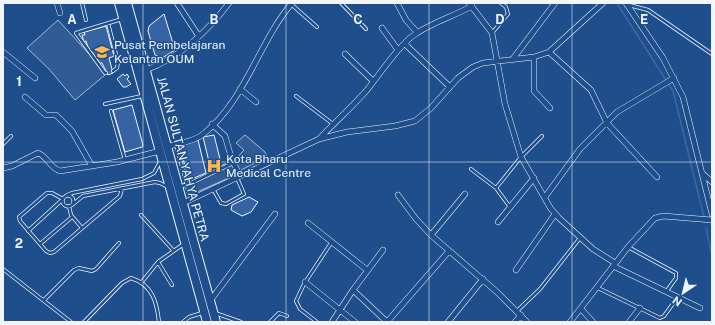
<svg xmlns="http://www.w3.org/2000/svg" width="715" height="325" font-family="'Public Sans',sans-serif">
  <rect width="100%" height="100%" fill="#1f4e8c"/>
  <path fill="#305b95" stroke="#a8bbd7" d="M58,20L90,55L105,75L75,100L49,69L27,48Z
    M245,135L265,152L267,157L241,170L242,172L188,196L184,182L236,159L244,150L236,143Z"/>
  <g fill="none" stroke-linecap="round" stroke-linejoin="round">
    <path stroke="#3b69a3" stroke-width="1.5" d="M618,5L673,91L704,217
      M706,228L712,256"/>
  </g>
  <path fill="#3563a3" stroke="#f2f6ff" d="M164,14L175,50L162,58L155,55L148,31L149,26Z
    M106,26L114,56L109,58L113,73L108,75L102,63H100L88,47L86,41L84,42L82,35H85L84,32Z
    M123,74L125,76L127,74L129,77L127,79L131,84L126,87H123L117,79Z
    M132,105L143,145L142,147L125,152L113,110Z
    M214,135L221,163L210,166L203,137Z
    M198,140L206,173L189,180L180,148L183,144Z
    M249,197L258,202L251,212L242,216L231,210L232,205Z"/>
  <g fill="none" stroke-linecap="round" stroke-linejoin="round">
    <g stroke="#f2f6ff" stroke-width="4">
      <path id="service" d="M82,3L86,20
        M341,3L366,29
        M291,4L317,27
        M629,5L648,10L712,54
        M108,23L118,62
        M492,33L508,14L506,7L501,3
        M113,71L117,68L118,62L132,59
        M106,73H105L76,33L122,19
        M296,96L333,124
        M105,104L142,96
        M111,111L125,160
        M3,144L11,136
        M176,144L187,185
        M471,169L496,188L510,207
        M179,187L191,183L233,163
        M496,188L521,157L542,136
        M213,189L221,203L226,204L244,194L237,178
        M67,195L72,193L142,179L154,173L160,162
        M62.5 201a5.5 5.5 0 1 1 11 0a5.5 5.5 0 1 1-11 0Z
        M63,199L52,193H47L19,217L20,221L46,251L50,253L54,252L120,196L122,188
        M72,205L83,196L155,182L160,183L168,187
        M69,206L71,215L82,228
        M141,215L173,250
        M28,231L62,200
        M40,244L72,217
        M628,247L676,273V278L666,292
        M3,269L71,322
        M141,283L158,262
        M172,285L158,262L185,243
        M598,288L660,318L664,316L677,298
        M44,300L74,270L79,268L92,271L96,269L119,243
        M517,311L540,289L580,238
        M215,313L241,322
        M84,322L122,283L131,278C153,285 157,303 159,322
        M183,322L189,317L202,313
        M270,322L279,313L287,316
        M317,322L300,309L296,301L304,284L331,243"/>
    </g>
    <g stroke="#f2f6ff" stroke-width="6">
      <path id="minor" d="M57,3L60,13
        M177,3L198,35
        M397,3L406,20L417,32
        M469,3L492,33L505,104L521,157L551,209L559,218L593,249L615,263
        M626,3L663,58L683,97L712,214
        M382,28L398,50
        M405,44L450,87
        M3,52L35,78
        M549,52L591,90L607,123L657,177
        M345,54L373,81
        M534,57V91L550,108
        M512,60L555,3
        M146,70C179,58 208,31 229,3
        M240,89L256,102
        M25,97L46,115H56L72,131L92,166
        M212,124L225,136L232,160L240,176
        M320,138C335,122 352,107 367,90C380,74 400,43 417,33C434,22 454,16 472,6
        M167,147C178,143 193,142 202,135C245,102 258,43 292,3
        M3,168L12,166L38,153C47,156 50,168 60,171L117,162L160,151
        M702,173L712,182
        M398,195L416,219L431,235L497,292L527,322
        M545,197L580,149L617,112L674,78
        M183,203L319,139L347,132L395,126L415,121L431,108L458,78L473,67L483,63L534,57L549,52L603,3
        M498,222L534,178
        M308,223L367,270
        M431,235L465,194
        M613,266L700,308
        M516,270L555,214
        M305,282L355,322
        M353,290L387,322L449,251
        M210,301L275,214
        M581,309L593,322
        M332,322L353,290L383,250
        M448,322L483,279
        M515,322L521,315
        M570,322L628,247L655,218L663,216L712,220
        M629,322L640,308"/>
    </g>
    <g stroke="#f2f6ff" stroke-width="10">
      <path id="trunk" d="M119,3L207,322
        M127,3L216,322"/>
    </g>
    <use href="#service" stroke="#1f4e8c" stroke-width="2.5"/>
    <use href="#minor" stroke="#1f4e8c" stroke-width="5"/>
    <use href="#trunk" stroke="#1f4e8c" stroke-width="8"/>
  </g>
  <path fill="none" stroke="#f2f6ff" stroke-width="1" stroke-opacity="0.55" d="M143,3V322M286,3V322M429,3V322M572,3V322M3,162H712"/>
  <defs>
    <g id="university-bare" transform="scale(1.2)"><path d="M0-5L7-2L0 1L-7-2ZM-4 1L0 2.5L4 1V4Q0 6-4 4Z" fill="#ffb74d" stroke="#1f4e8c" stroke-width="2.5" paint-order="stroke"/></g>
    <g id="hospital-bare" transform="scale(1.2)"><path d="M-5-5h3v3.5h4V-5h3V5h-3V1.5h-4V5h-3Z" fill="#ffb74d" stroke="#1f4e8c" stroke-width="2.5" paint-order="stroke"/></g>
  </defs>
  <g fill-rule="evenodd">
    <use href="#university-bare" x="102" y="52"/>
    <use href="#hospital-bare" x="214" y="166"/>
  </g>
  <g text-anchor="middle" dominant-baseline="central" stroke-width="3" stroke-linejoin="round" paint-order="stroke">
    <g font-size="12" fill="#f2f6ff" stroke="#1f4e8c" text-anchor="start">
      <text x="114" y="45">Pusat Pembelajaran<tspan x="114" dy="14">Kelantan OUM</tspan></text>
      <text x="226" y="159">Kota Bharu<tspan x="226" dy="14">Medical Centre</tspan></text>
    </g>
    <g font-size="12" fill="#f2f6ff" stroke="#1f4e8c">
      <text transform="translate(183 159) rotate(75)">JALAN SULTAN YAHYA PETRA</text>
    </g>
  </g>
  <g font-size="13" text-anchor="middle" font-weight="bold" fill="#f2f6ff" stroke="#1f4e8c" stroke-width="3" stroke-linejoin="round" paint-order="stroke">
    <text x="72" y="24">A</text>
    <text x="214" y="24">B</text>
    <text x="358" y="24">C</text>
    <text x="500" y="24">D</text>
    <text x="644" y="24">E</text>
    <text x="19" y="86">1</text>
    <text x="19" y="248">2</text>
  </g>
  <rect width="715" height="325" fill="none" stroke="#f2f6ff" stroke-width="8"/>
  <g transform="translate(683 293) rotate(215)" stroke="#1f4e8c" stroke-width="3" paint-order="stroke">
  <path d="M0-3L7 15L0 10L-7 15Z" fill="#f2f6ff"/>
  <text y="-6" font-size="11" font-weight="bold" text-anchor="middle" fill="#f2f6ff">N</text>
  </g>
</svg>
